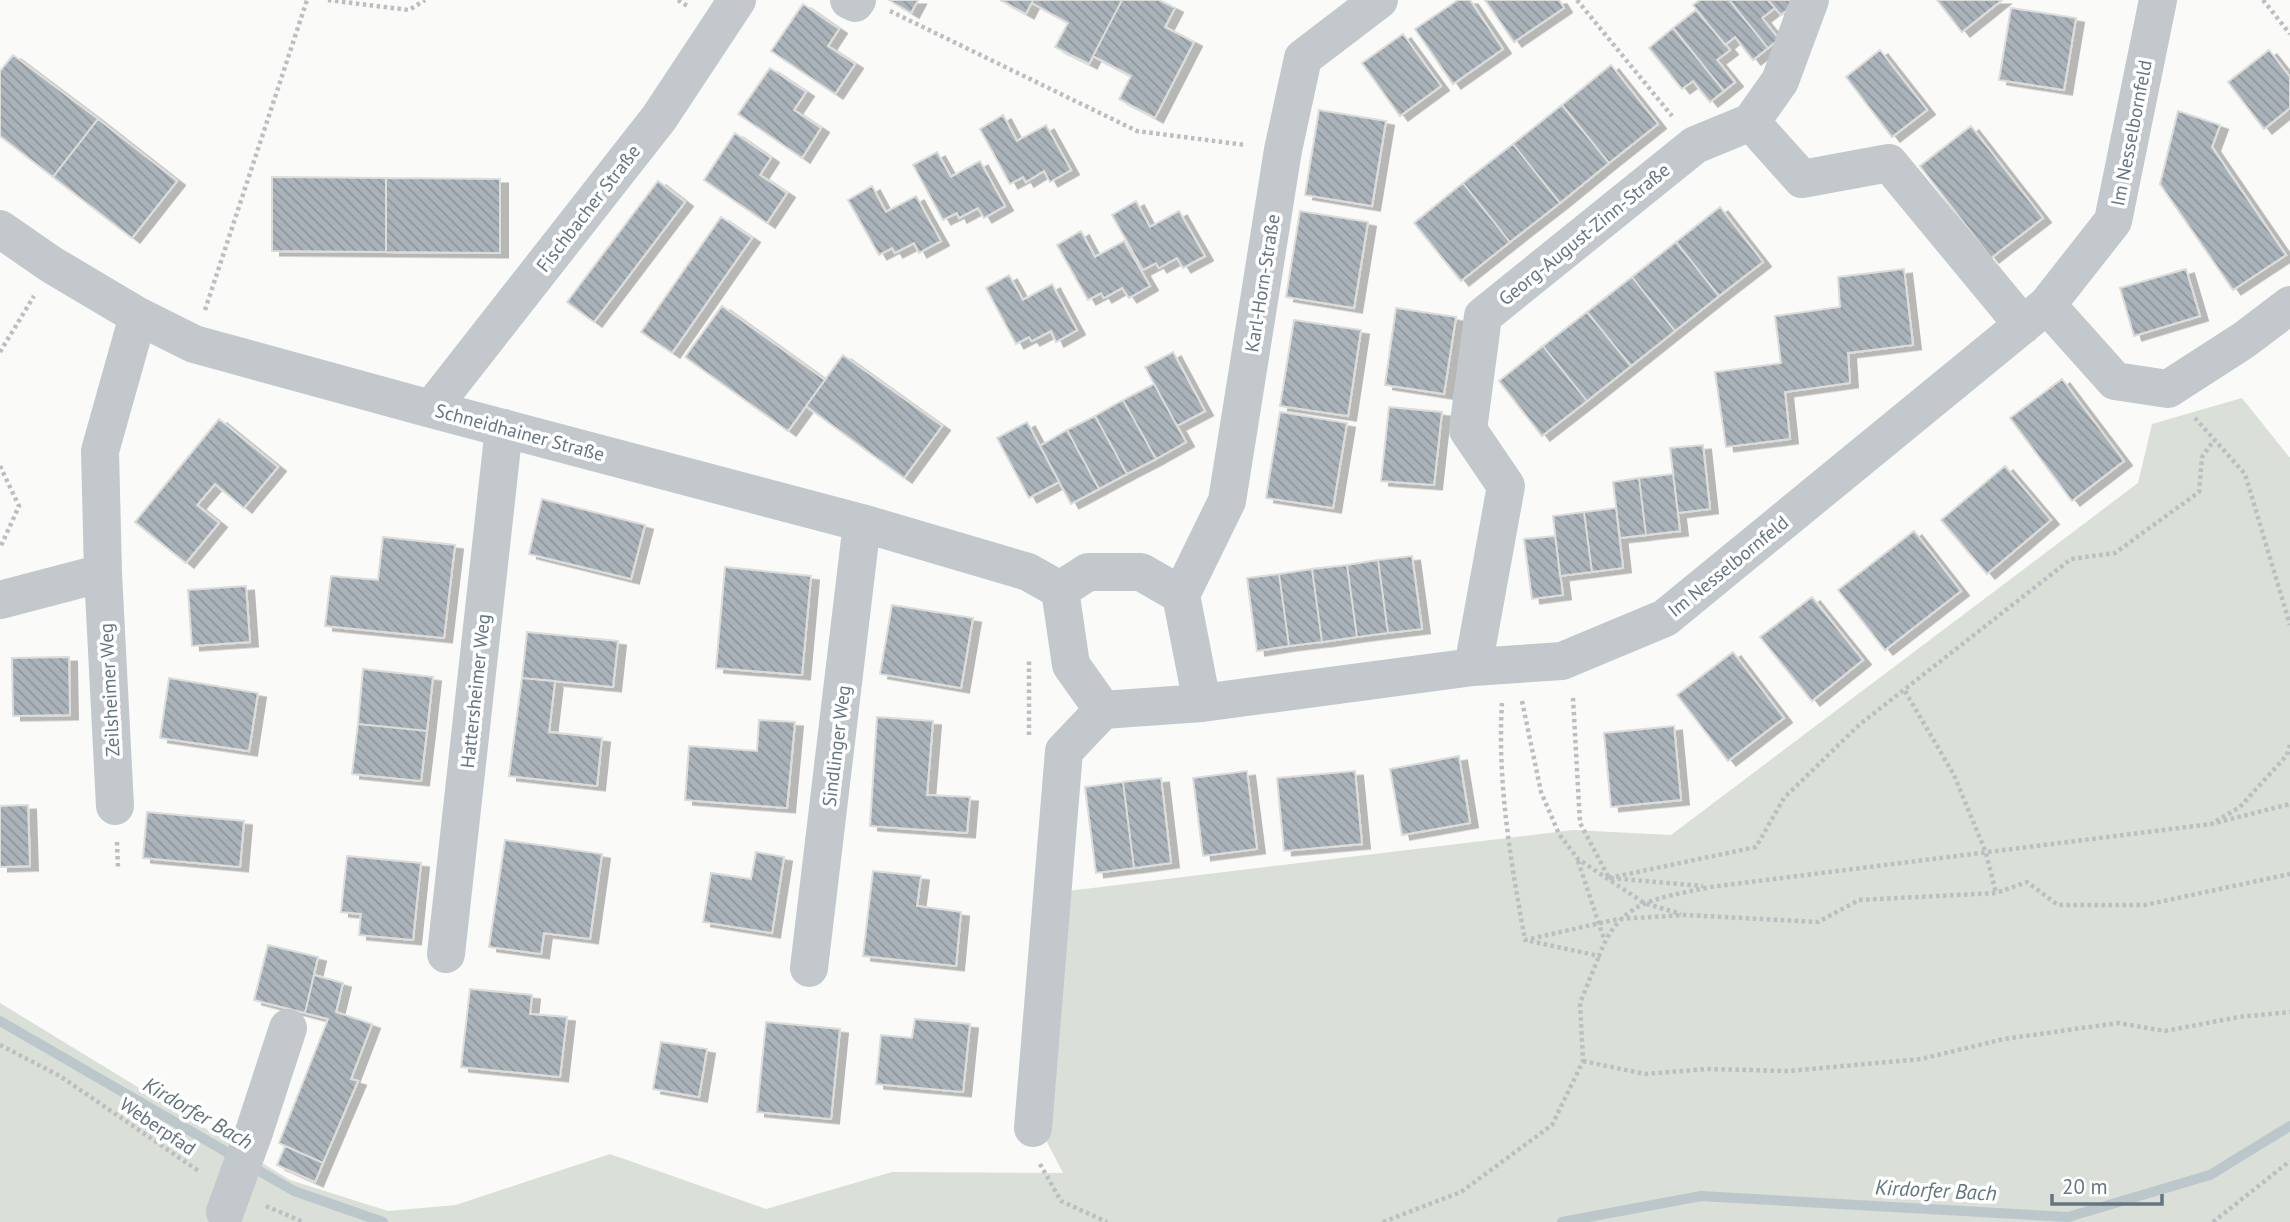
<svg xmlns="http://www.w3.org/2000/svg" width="2290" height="1222" font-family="'PT Sans',sans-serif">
  <defs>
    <pattern id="building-back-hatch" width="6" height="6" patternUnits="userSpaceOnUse" patternTransform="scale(1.75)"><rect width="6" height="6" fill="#aab3b9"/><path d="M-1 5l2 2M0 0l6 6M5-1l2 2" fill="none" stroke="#8e969c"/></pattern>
    <filter id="shadow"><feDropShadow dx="8" dy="4.5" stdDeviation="0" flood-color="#0004"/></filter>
  </defs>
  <rect width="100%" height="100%" fill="#fafaf8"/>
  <path fill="#dadfd7" d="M2242,398L2290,458V1222H0V1003L290,1180L388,1211L456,1205L610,1154L766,1209L892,1172L1063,1173L1030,1109L1043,894L1573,830L1671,835L2138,483L2152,424Z"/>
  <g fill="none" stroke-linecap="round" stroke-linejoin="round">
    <path stroke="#bbc7cb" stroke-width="10" d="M0,1021L294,1191L383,1222
      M1562,1222L1701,1196L2068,1217L2210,1175L2290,1126"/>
  </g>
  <path fill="url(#building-back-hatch)" stroke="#dcdcda" stroke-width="2" filter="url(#shadow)" d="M889,0H918L911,13Z
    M1000,0H1033L1026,14Z
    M1033,0H1122L1089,64L1055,47L1068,23L1032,3Z
    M1122,0H1159L1175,8L1165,27L1194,42L1155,118L1119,99L1131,76L1093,56Z
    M1458,0H1470L1503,49L1453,84L1415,29Z
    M1485,0H1559L1564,8L1514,42Z
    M1700,0H1729L1768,48L1753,60L1735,37L1725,45L1693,5Z
    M1729,0H1768L1775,8L1762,18L1779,39L1768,48Z
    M1768,0H1789L1793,5L1781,15Z
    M1937,0H2002L1962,32Z
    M803,4L839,29L828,46L855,64L835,94L771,51Z
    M2011,8L2076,18L2064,90L1999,80Z
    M1696,10L1730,50L1717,60L1735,82L1724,91L1673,28Z
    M1673,28L1724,91L1710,102L1693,81L1682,89L1649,48Z
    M1403,34L1441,86L1400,116L1362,63Z
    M1880,50L1927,110L1892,137L1846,77Z
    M2269,50L2290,77V108L2264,129L2228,82Z
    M13,55L98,119L53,177L0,136V71Z
    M1611,65L1658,124L1609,163L1562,105Z
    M770,68L806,92L794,110L821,128L802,158L738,114Z
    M1562,105L1609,163L1560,203L1513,144Z
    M1319,110L1386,121L1372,206L1305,195Z
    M2178,111L2220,125L2212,147L2286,255L2233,290L2160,184Z
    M1003,115L1017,141L1046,125L1071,170L1050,182L1044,171L1026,182L1023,177L1010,184L980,129Z
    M98,119L177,181L132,238L53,177Z
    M1971,126L2043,218L1991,258L1920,166Z
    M735,133L771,158L760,175L787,193L767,223L704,180Z
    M1513,144L1560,203L1510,242L1463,183Z
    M937,152L951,177L980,161L1005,206L984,218L978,208L959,218L957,213L943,220L913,165Z
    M272,177L386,178V252L272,251Z
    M386,178L500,179V253L386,252Z
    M658,181L685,202L594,322L567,302Z
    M1463,183L1510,242L1461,281L1414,223Z
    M872,186L886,212L916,196L941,241L919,253L914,243L895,253L892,248L879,255L848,200Z
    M1136,201L1150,227L1179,211L1205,256L1183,268L1177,258L1159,268L1156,263L1143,270L1112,215Z
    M1720,207L1763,262L1719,296L1676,242Z
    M1300,211L1368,222L1354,308L1286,297Z
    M721,217L752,238L672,353L641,332Z
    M1081,231L1095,257L1124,241L1150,286L1129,298L1122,288L1104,298L1101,293L1088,300L1057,245Z
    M1676,242L1719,296L1675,331L1632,277Z
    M1904,269L1913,345L1848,353L1850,383L1785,392L1790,439L1726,447L1715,372L1781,363L1775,316L1840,307L1838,277Z
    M2186,269L2200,316L2134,336L2120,288Z
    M1009,275L1023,300L1052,284L1077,330L1056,342L1051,331L1032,341L1029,337L1016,344L986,288Z
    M1632,277L1675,331L1631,366L1587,312Z
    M722,306L825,380L788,431L685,357Z
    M1396,308L1456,317L1444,394L1385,385Z
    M1587,312L1631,366L1587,401L1543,346Z
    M1294,320L1361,330L1348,416L1280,406Z
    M1543,346L1587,401L1542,436L1499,381Z
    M1173,352L1205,411L1177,426L1145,367Z
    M843,355L942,426L904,478L806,406Z
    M2062,379L2124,461L2072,501L2010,418Z
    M1154,384L1186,442L1156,459L1123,400Z
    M1123,400L1156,459L1127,474L1095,416Z
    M1389,407L1442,412L1434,485L1381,481Z
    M1280,412L1347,423L1333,508L1266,498Z
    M1095,416L1127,474L1099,489L1067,430Z
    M219,419L278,467L244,508L215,484L197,505L219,523L186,563L135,522Z
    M1027,422L1059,482L1029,498L997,438Z
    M1067,430L1099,489L1071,504L1040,446Z
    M1703,445L1710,509L1678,513L1670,448Z
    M2005,466L2051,520L1987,574L1941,520Z
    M1673,474L1680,531L1646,535L1639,478Z
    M1639,478L1646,535L1620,538L1613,482Z
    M542,499L645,525L631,579L529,554Z
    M1616,508L1623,568L1592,572L1584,512Z
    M1584,512L1592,572L1560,576L1553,516Z
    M1914,531L1961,591L1885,650L1838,590Z
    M1555,536L1563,595L1532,599L1524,539Z
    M383,537L455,545L444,638L325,626L331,576L378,580Z
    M1412,556L1422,629L1388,633L1378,560Z
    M1378,560L1388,633L1357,637L1347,565Z
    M1347,565L1357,637L1322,642L1312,569Z
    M725,567L811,576L802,675L716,668Z
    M1312,569L1322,642L1289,646L1279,574Z
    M1279,574L1289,646L1257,651L1247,578Z
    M246,586L250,642L192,646L188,590Z
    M1812,597L1863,660L1812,701L1760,637Z
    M892,605L973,618L961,688L880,674Z
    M527,632L618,641L613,687L522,678Z
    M1733,652L1784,718L1728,761L1677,695Z
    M69,657L70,715L13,716L12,658Z
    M363,669L433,677L427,731L358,724Z
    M169,678L258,693L249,751L160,738Z
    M522,678L555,681L549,732L602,738L597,786L509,776Z
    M877,717L933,721L927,795L970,797L967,833L870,826Z
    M759,720L795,722L787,808L685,800L689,746L757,751Z
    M358,724L427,731L421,781L352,774Z
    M1674,726L1681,800L1611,807L1604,733Z
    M1459,756L1470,823L1402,835L1390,769Z
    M1247,771L1257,849L1203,856L1193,778Z
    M1355,771L1362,844L1284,851L1277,778Z
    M1161,778L1171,863L1134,868L1123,782Z
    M1123,782L1134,868L1096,873L1085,787Z
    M28,805L30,866L0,867V806Z
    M147,812L244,821L240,867L143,858Z
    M505,840L602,854L590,939L544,933L541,954L489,947Z
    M756,852L784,857L772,933L703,922L711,873L751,879Z
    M347,856L421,863L413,940L359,935L361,914L341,912Z
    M873,871L921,876L917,906L961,912L956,966L863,956Z
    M268,945L318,957L305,1013L254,1000Z
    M314,975L343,983L336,1012L372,1024L351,1079L358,1081L323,1163L279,1143L328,1019L305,1013Z
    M470,989L532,995L530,1014L567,1017L560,1077L461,1067Z
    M915,1019L970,1024L963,1092L876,1084L881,1035L912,1038Z
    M766,1022L840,1029L831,1119L757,1112Z
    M661,1042L707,1049L699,1097L653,1089Z
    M285,1146L323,1163L315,1182L277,1165Z"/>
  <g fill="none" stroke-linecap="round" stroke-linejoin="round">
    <path stroke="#bbbfc2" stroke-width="4.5" stroke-dasharray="3.5 3.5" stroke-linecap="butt" d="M328,0L409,10L425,0
      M678,0L689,7
      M1577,0L1672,116
      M2263,0L2290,34
      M890,11L1137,131L1245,145
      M205,310L307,0
      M0,352L34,296
      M2195,418L2245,474L2290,625
      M0,466L19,506L0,548
      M1905,691L1954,775L1986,853L1996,893
      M1573,698L1580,823L1609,878L1703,886
      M1522,701L1541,792L1559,834L1578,859L1644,903L1681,914
      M1502,703C1497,782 1511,863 1525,940L1618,919L1685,915L1818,922L1859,900L1996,893L2027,882L2058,905H2145L2290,874
      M1029,735V660
      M2216,821L2240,807L2287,755L2290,745
      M117,842L118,867
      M1578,861L1604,939
      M1609,878L1756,847L1784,798L1859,725L2071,559L2115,553L2199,492L2202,457L2214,440
      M1530,941L1599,956C1620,899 1657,899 1710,887L2211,824L2290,804
      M0,1045L60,1076L200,1172
      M1583,1061L1645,1074L1707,1069L1789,1071L1921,1059L2004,1039L2118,1023L2165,1031L2239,1017L2290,1012
      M1040,1164L1061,1201L1107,1222
      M266,1206L303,1222
      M1383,1222L1461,1192L1552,1125L1583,1061L1580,1003L1599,956
      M2213,1222L2290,1161"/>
    <path stroke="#c3c8cc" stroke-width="38" d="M849,0L855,3L857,0
      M1751,122L1802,179L1889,163L2023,325
      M0,229L52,265L138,316L194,344L431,409L862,523L1028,572L1060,590
      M2047,305L2115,381L2168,389L2244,340L2290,305
      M431,409L659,118L737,0
      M1060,590L1071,665L1103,710L1202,703L1473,667L1562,661L1665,618L2047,305L2113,221L2158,0
      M1060,590L1088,572H1141L1181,595L1202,703
      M1181,595L1227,501L1283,150L1303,58L1379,0
      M0,600L103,573
      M1473,667L1506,486L1468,430L1483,316L1695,145L1751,122L1780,81L1810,0
      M115,806L103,573L100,451L138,316
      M446,954L504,428
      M809,968L862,523
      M1033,1128L1064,751L1103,710
      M254,1132L288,1028"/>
    <path stroke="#c3c8cc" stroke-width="38" d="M225,1212L254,1132"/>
  </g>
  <g text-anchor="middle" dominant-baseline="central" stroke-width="7" stroke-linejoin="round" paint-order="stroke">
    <g font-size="19" fill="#657683" stroke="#fff">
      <text transform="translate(2131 133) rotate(-79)">Im Nesselbornfeld</text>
      <text transform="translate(588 208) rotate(-52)">Fischbacher Straße</text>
      <text transform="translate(1584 234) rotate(-39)">Georg-August-Zinn-Straße</text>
      <text transform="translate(1262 283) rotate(-81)">Karl-Horn-Straße</text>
      <text transform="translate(520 432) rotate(15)">Schneidhainer Straße</text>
      <text transform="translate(1728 566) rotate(-39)">Im Nesselbornfeld</text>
      <text transform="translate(109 690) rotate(-93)">Zeilsheimer Weg</text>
      <text transform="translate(475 691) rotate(-84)">Hattersheimer Weg</text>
      <text transform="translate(836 746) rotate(-83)">Sindlinger Weg</text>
      <text transform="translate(158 1126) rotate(34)">Weberpfad</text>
    </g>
    <g font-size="21" font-style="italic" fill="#60757c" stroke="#fff">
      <text transform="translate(198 1113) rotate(30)">Kirdorfer Bach</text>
      <text transform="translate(1936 1190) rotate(3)">Kirdorfer Bach</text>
    </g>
  </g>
  <path d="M2052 1194v10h110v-10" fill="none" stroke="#657683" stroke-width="3.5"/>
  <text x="2062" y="1194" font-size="21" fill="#657683" stroke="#ffffff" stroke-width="5" paint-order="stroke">20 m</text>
</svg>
